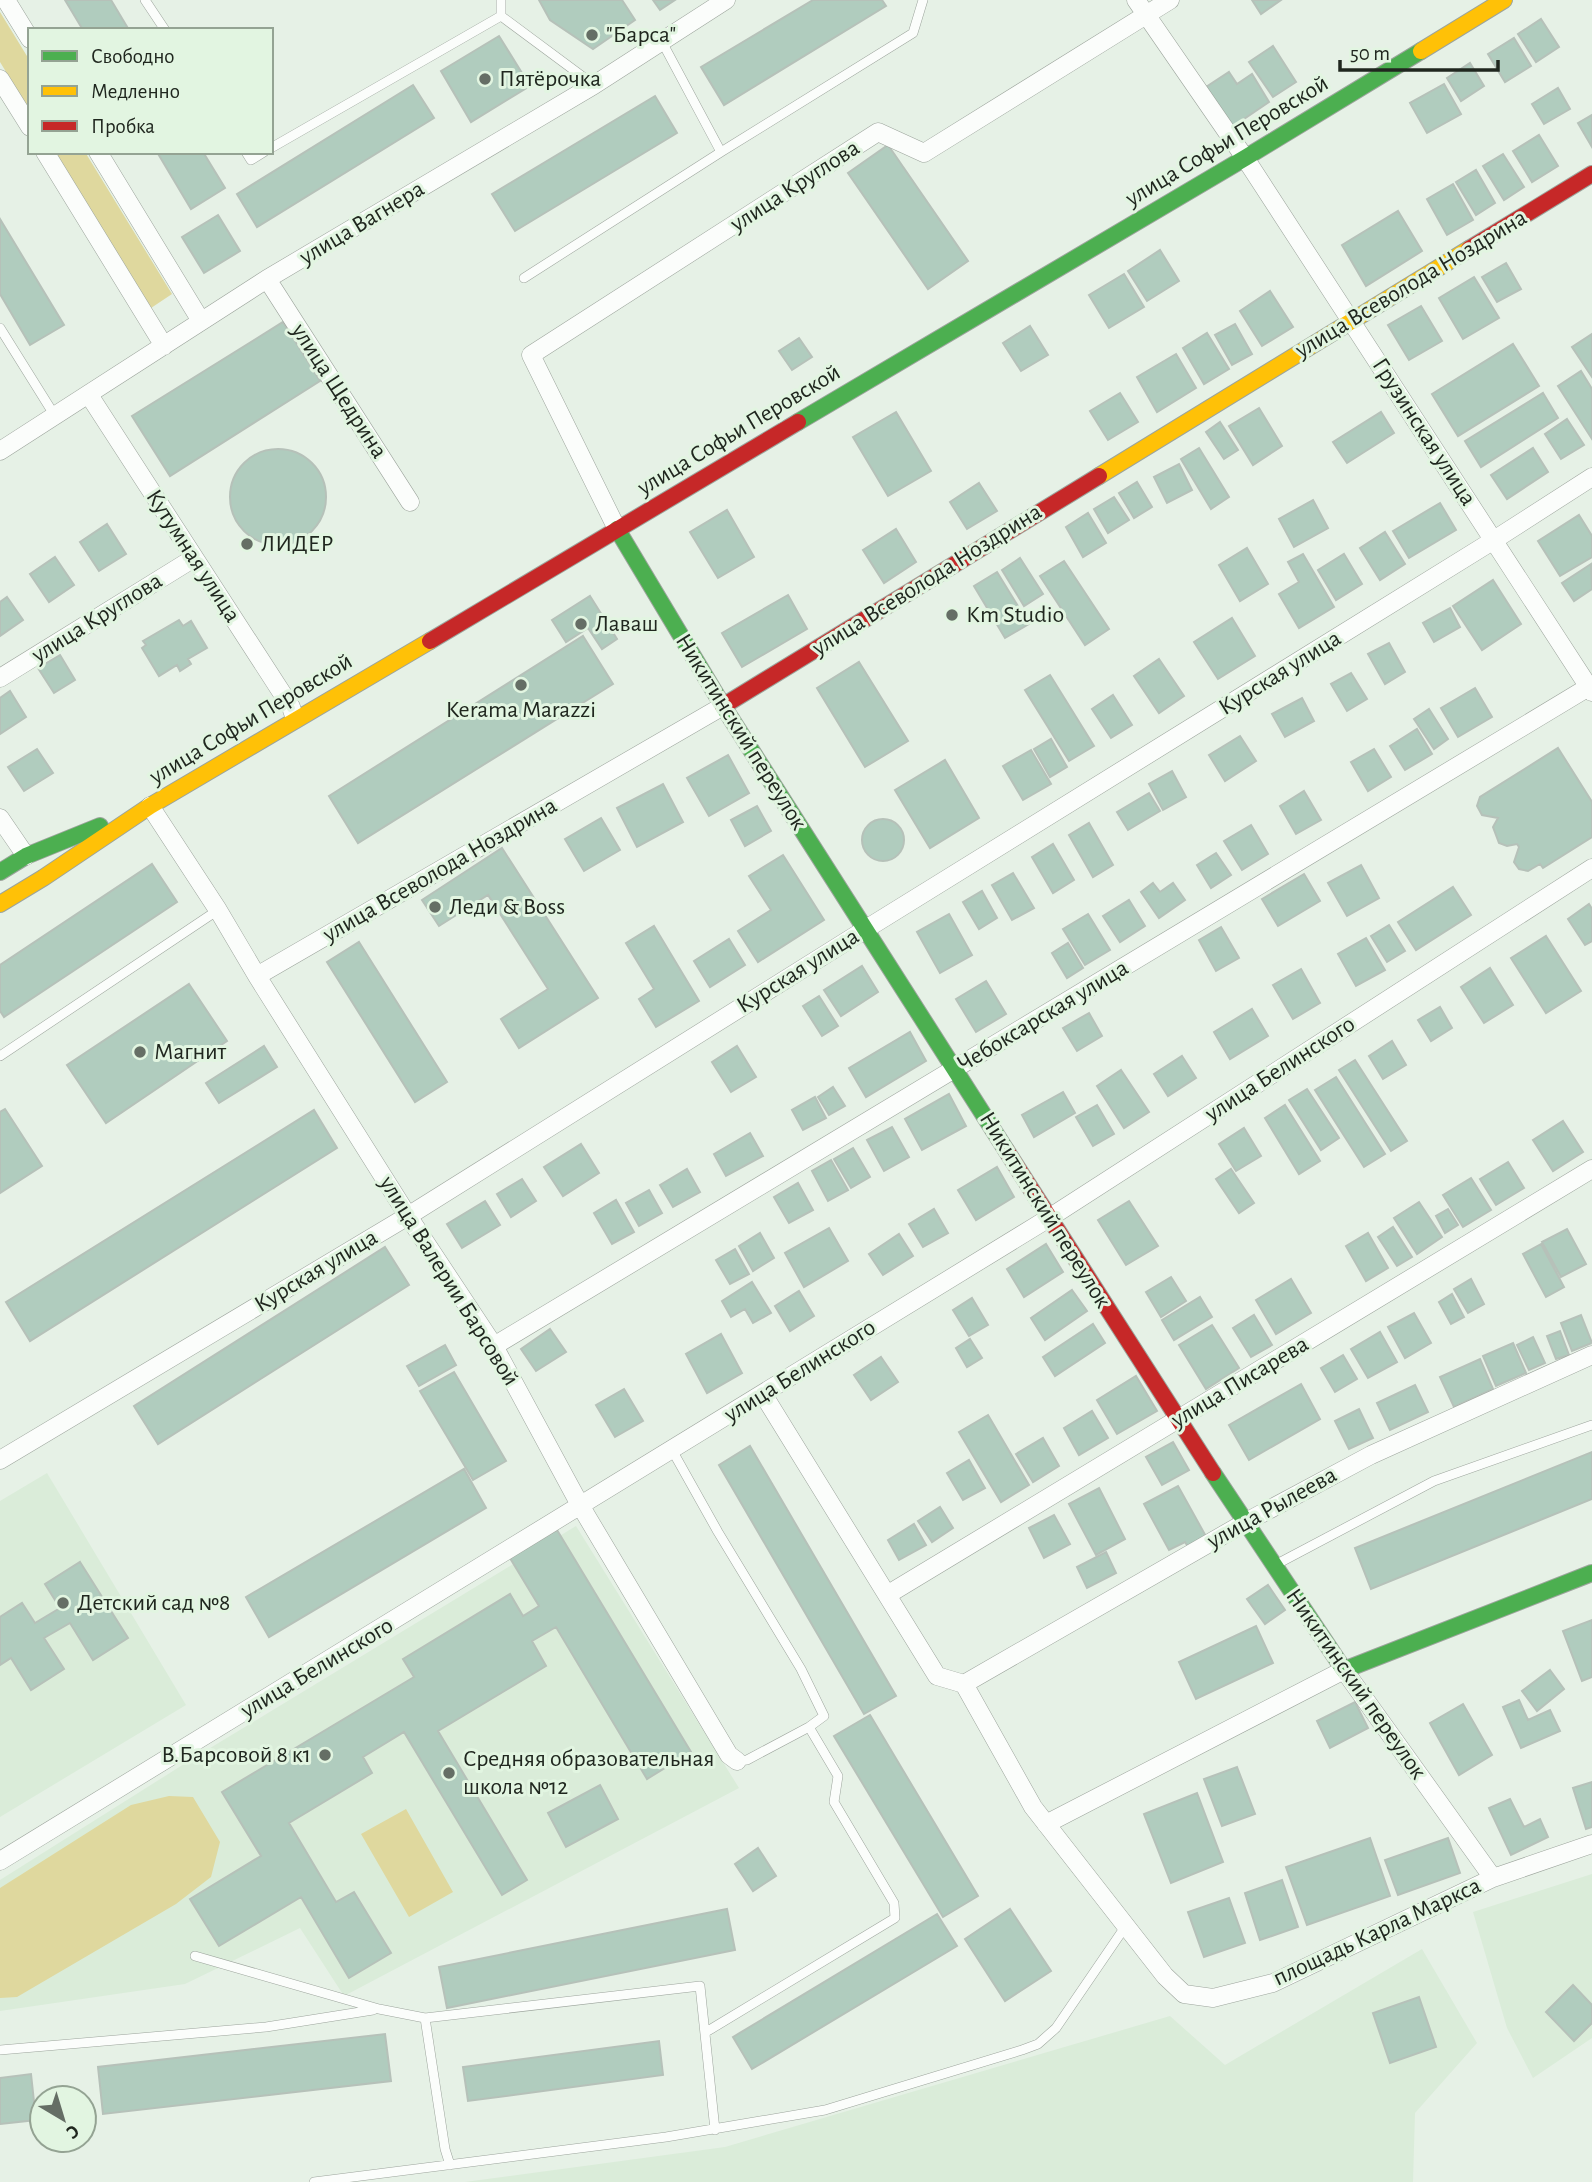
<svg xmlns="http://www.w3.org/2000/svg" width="1592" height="2182" font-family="'Alegreya Sans',sans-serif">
  <rect width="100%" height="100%" fill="#e6f1e6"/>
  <path fill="#daecd9" d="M47,1473L186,1705L0,1817V1501Z
    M576,1526L739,1788L344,1996L300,1928L185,1984L0,2011V1880L192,1759Z
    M1592,1874V2038L1533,2078L1507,2028L1473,1912Z
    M1422,1949L1477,2043L1415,2113L1413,2182H465L725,2147L1170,2016L1225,2065Z"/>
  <path fill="#dfd89e" d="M0,12L30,61V111L0,62Z
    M55,152H85L172,294L151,308Z
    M169,1796L193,1797L220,1842L211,1877L176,1904L17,1997L0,1998V1888L131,1805Z
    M406,1809L453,1892L409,1917L361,1834Z"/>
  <path fill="#b0ccbe" stroke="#b6c1b9" stroke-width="2" d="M65,0H111L129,30H83Z
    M539,0H622L635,20L593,49L550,20Z
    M653,0H675L660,10Z
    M813,0H882L886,6L724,105L701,67Z
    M1252,0H1281L1261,14Z
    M1541,19L1559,47L1536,62L1518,34Z
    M499,36L530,86L471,122L441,71Z
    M1514,38L1531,66L1505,82L1488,54Z
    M1273,46L1296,82L1273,97L1249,62Z
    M1470,63L1484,86L1461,101L1447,78Z
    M1229,72L1237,84L1252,74L1269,102L1232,127L1206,87Z
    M1444,84L1461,114L1427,133L1410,103Z
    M413,85L434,118L257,227L237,194Z
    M1558,88L1570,109L1544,124L1532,104Z
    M655,96L677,133L515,231L492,194Z
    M1592,115V147L1578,123Z
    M1539,135L1558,166L1532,182L1513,151Z
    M888,145L968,261L928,289L848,173Z
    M157,152H203L225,188L191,209Z
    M1503,154L1524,187L1504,200L1483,166Z
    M1476,170L1495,203L1476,215L1456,182Z
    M1453,184L1473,220L1447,235L1427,199Z
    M1398,211L1422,251L1366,286L1342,245Z
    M218,215L240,251L204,273L182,237Z
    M0,219L64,325L30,345L0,294Z
    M1160,250L1179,281L1147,301L1128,271Z
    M1506,263L1521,289L1497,302L1482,277Z
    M1124,274L1144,307L1109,328L1089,295Z
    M1474,277L1499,318L1463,339L1439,298Z
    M1270,291L1293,327L1262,346L1240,311Z
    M1421,306L1442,341L1409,360L1388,325Z
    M283,322L320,381L170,476L132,416Z
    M1235,324L1252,354L1232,365L1215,335Z
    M1030,326L1048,355L1021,371L1003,343Z
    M1207,333L1229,369L1204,384L1183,348Z
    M1592,334V377L1572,347Z
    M799,338L812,357L792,370L779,351Z
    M1513,344L1539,386L1458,436L1432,394Z
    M1176,354L1196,388L1157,412L1137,377Z
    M1581,371L1592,389V439L1558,386Z
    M1120,393L1138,422L1108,440L1090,411Z
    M1543,393L1558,418L1481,467L1465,441Z
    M1259,408L1282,446L1253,465L1229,426Z
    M896,412L931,471L888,496L853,437Z
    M1381,412L1394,433L1347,463L1333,442Z
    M1567,419L1584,445L1561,459L1545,434Z
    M1220,422L1238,450L1224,459L1206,432Z
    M1199,448L1229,497L1211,509L1181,459Z
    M1533,448L1548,472L1507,499L1491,475Z
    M230 497a48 48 0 1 1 96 0a48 48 0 1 1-96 0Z
    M1179,464L1192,490L1167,503L1154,477Z
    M1137,482L1152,507L1134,518L1119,493Z
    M979,483L997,511L967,529L950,502Z
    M1114,497L1129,520L1108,533L1094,509Z
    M1313,500L1328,528L1294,547L1279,519Z
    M1440,503L1456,530L1409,558L1393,531Z
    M727,510L754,557L718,578L690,532Z
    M1088,513L1106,543L1083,557L1066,527Z
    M1579,515L1592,536V557L1560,576L1538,541Z
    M107,524L126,554L99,571L80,542Z
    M896,529L916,562L884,583L863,550Z
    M1385,532L1405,564L1380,580L1360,548Z
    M1247,548L1268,584L1240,601L1219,565Z
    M1303,554L1334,607L1299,628L1279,594L1299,582L1288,562Z
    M1344,554L1362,584L1336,600L1318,570Z
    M55,557L74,585L49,602L30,574Z
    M1020,558L1043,594L1024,606L1002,570Z
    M1064,561L1109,629L1085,645L1040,576Z
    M1591,564L1592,589L1574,601L1562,583Z
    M997,572L1029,624L1005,638L974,586Z
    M1493,580L1521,624L1482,650L1453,606Z
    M788,595L807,629L742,667L722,633Z
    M590,596L617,639L602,649L588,628L566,642L552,620Z
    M7,597L23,620L0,636V602Z
    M1450,608L1460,627L1434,642L1423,623Z
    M1232,618L1255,656L1218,679L1194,642Z
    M179,620L183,626L191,621L207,648L188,659L191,664L180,671L177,665L159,676L142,648L146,645L143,641Z
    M583,636L613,684L358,843L329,796Z
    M1389,643L1405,672L1385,684L1368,654Z
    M60,655L75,680L54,693L38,668Z
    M1159,659L1184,696L1159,713L1134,676Z
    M859,662L908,741L865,767L817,688Z
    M1351,673L1367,699L1347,711L1331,684Z
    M1050,675L1094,746L1069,761L1025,690Z
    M1475,688L1492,717L1458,737L1441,708Z
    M10,691L26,717L0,734V698Z
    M1113,695L1132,725L1111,738L1092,709Z
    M1302,698L1314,721L1285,737L1272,714Z
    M1429,709L1448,739L1434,749L1414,719Z
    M1417,729L1432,754L1405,770L1390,746Z
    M1240,736L1256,761L1225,781L1209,755Z
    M1051,739L1067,767L1050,777L1034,749Z
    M1558,748L1592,802V837L1543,868L1540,864L1528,871L1519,869L1514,862L1519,847L1517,844L1507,846L1499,843L1493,827L1498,818L1482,815L1477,806L1480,797Z
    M37,749L53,773L24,791L8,767Z
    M1374,749L1391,777L1368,791L1351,762Z
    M1031,750L1051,784L1023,800L1003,766Z
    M728,755L749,793L709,816L687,778Z
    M945,760L979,818L930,848L895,790Z
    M1172,771L1186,797L1163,810L1149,784Z
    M663,784L683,822L637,847L617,808Z
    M1304,791L1321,820L1296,834L1280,806Z
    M1149,793L1160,811L1128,830L1117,812Z
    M757,806L771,831L745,846L731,820Z
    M601,818L620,850L584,871L565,839Z
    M862 840a21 21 0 1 1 42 0a21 21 0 1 1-42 0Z
    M1089,823L1113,865L1093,877L1069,835Z
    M1251,825L1268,854L1242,870L1224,841Z
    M1053,844L1074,880L1053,893L1032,857Z
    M502,848L598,998L519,1048L501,1019L548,989L488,895L439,926L422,900Z
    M1216,853L1231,875L1211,888L1197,865Z
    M783,855L824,920L758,962L738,931L771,910L749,876Z
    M152,864L177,902L4,1017L0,1011V965Z
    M1361,865L1379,898L1347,916L1328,883Z
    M1013,873L1034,908L1012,920L992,885Z
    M1304,874L1320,901L1278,926L1262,899Z
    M1153,883L1160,892L1173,883L1185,900L1159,918L1141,892Z
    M1453,887L1471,915L1416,950L1398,922Z
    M982,891L997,918L979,929L963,902Z
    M1129,900L1145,926L1120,942L1103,916Z
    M1589,904L1592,909V941L1585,945L1568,919Z
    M949,914L972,955L940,973L917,932Z
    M1088,914L1110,950L1085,965L1063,929Z
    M1389,925L1405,951L1387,962L1371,936Z
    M654,926L699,1001L656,1027L639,999L654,989L626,943Z
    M1221,927L1239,958L1216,971L1199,940Z
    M1546,936L1581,991L1546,1013L1511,958Z
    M1366,938L1385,970L1356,986L1338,954Z
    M729,939L745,965L710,987L694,961Z
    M359,942L447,1082L415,1102L327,962Z
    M1068,943L1083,968L1067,978L1052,953Z
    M862,966L878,992L841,1016L824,990Z
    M1490,968L1513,1005L1484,1023L1461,987Z
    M1301,969L1320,1003L1293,1019L1273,985Z
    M986,981L1006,1014L976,1032L956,999Z
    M189,984L227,1041L106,1123L67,1065Z
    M819,996L838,1026L822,1036L803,1006Z
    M1440,1007L1452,1028L1431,1041L1418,1020Z
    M1252,1009L1268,1036L1230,1059L1214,1032Z
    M1089,1013L1102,1036L1077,1051L1063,1028Z
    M910,1032L926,1061L866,1097L849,1068Z
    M1392,1041L1406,1065L1383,1079L1369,1056Z
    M264,1046L277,1067L219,1103L206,1083Z
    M737,1046L756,1077L731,1092L712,1062Z
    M1182,1056L1196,1078L1168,1096L1154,1074Z
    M1355,1060L1407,1141L1391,1151L1339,1070Z
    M1121,1070L1149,1112L1124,1128L1097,1086Z
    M1336,1077L1385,1154L1364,1167L1315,1090Z
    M833,1087L845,1106L829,1115L818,1097Z
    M1307,1089L1339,1138L1321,1150L1289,1100Z
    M1063,1092L1075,1113L1034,1137L1022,1115Z
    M949,1094L966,1126L922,1150L905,1119Z
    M815,1097L826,1118L803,1130L792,1110Z
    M1097,1105L1114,1134L1093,1146L1076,1117Z
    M1285,1105L1320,1161L1299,1174L1265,1118Z
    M5,1109L42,1166L0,1193V1112Z
    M314,1110L337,1148L30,1341L6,1302Z
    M1563,1121L1583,1152L1553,1171L1533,1140Z
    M892,1127L909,1157L884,1171L867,1140Z
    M1244,1128L1261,1156L1236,1171L1219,1144Z
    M750,1133L763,1156L726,1176L714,1154Z
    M581,1144L599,1173L563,1196L544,1167Z
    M853,1148L870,1177L851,1188L834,1159Z
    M831,1160L848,1190L828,1201L812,1171Z
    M1508,1162L1524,1188L1496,1205L1480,1179Z
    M997,1167L1014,1197L976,1220L958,1190Z
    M687,1169L700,1192L673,1207L660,1185Z
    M1231,1169L1254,1203L1239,1213L1216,1179Z
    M1471,1178L1491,1210L1463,1227L1443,1195Z
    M522,1179L536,1201L511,1217L497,1194Z
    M798,1183L813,1210L789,1223L774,1197Z
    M649,1190L662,1213L639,1226L626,1203Z
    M616,1200L634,1232L612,1244L594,1213Z
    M485,1201L500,1225L462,1248L447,1224Z
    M1129,1201L1158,1246L1126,1265L1098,1220Z
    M1419,1202L1442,1237L1417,1254L1394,1218Z
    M934,1209L948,1233L923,1247L909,1224Z
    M1448,1209L1458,1225L1445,1233L1436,1216Z
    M1393,1227L1412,1257L1397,1266L1378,1237Z
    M829,1228L848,1261L804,1287L785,1253Z
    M1567,1229L1586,1264L1561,1277L1542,1242Z
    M760,1233L774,1258L753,1271L739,1246Z
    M1368,1233L1388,1268L1366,1281L1346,1246Z
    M899,1234L913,1256L883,1275L869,1254Z
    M1046,1244L1063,1272L1024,1297L1007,1269Z
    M1541,1244L1564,1287L1546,1297L1523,1254Z
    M385,1247L409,1285L158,1444L134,1406Z
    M735,1249L749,1274L730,1284L716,1260Z
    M1171,1277L1186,1301L1161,1317L1146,1292Z
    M1291,1279L1311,1313L1276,1334L1256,1300Z
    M1471,1279L1484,1304L1468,1313L1454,1289Z
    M752,1282L771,1313L753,1323L745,1309L731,1317L722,1301Z
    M1072,1290L1087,1311L1045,1340L1031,1318Z
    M799,1291L814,1316L790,1331L775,1306Z
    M1452,1294L1464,1317L1451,1324L1439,1302Z
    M1200,1297L1212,1317L1174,1340L1162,1320Z
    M972,1298L988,1325L969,1336L953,1310Z
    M1414,1313L1431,1343L1405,1358L1388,1327Z
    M1254,1315L1272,1345L1251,1357L1233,1328Z
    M1581,1315L1592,1343L1572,1351L1561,1323Z
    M1093,1324L1105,1343L1055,1376L1043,1357Z
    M1212,1325L1239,1368L1206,1389L1179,1345Z
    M550,1329L566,1352L536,1371L521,1349Z
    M1560,1331L1569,1355L1556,1359L1547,1336Z
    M1380,1332L1397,1362L1368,1378L1351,1349Z
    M721,1334L742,1373L707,1393L686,1354Z
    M1533,1337L1545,1363L1529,1370L1517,1345Z
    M970,1339L982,1358L967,1367L956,1348Z
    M1513,1343L1526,1373L1496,1386L1483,1356Z
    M445,1345L456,1365L419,1386L407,1366Z
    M1343,1355L1357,1379L1335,1392L1321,1368Z
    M881,1357L898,1382L871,1400L854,1375Z
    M1480,1359L1493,1389L1454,1407L1440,1377Z
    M454,1372L506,1461L473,1480L420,1391Z
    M454,1372L506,1461L473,1480L420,1391Z
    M1136,1376L1157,1411L1117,1434L1097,1400Z
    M1301,1384L1320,1419L1249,1460L1229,1425Z
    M1415,1385L1428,1412L1390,1430L1377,1403Z
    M624,1389L643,1421L615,1437L596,1405Z
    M1359,1409L1373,1438L1349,1449L1335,1421Z
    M1092,1411L1108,1438L1079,1455L1064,1428Z
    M988,1415L1029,1485L1001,1502L959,1432Z
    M1043,1438L1059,1466L1033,1482L1016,1454Z
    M1173,1442L1189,1470L1162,1485L1146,1457Z
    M750,1446L896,1696L864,1714L719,1465Z
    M1592,1452V1499L1371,1589L1355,1548Z
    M969,1460L985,1488L963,1500L947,1473Z
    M464,1469L486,1508L269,1637L246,1597Z
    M464,1469L486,1508L269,1637L246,1597Z
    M1178,1486L1208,1540L1190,1550L1185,1542L1169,1550L1144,1504Z
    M1099,1488L1125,1539L1096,1555L1069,1504Z
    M940,1507L953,1528L932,1542L918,1521Z
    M1054,1515L1070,1544L1044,1558L1029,1528Z
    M914,1524L926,1545L899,1560L888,1540Z
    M557,1530L691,1752L647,1779L556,1627L532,1641L546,1666L438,1731L527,1880L502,1895L404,1732L363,1757L372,1773L289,1823L336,1902L354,1892L391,1953L349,1978L301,1897L219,1946L190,1899L261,1856L222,1792L414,1677L403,1659L510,1594L523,1616L539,1606L510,1558Z
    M1106,1552L1116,1573L1087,1588L1077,1567Z
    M80,1562L128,1638L93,1660L70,1623L44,1638L64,1669L31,1690L11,1658L0,1665V1617L22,1603L35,1623L60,1608L45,1584Z
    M1268,1585L1285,1610L1265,1624L1247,1599Z
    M1592,1620V1677L1582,1681L1563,1631Z
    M1256,1626L1273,1663L1196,1699L1179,1662Z
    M1550,1670L1564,1689L1537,1711L1522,1691Z
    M1519,1700L1528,1720L1550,1710L1560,1731L1521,1748L1503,1707Z
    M1355,1702L1368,1728L1330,1748L1317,1721Z
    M1463,1704L1492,1755L1459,1775L1430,1723Z
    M870,1715L978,1896L943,1917L834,1736Z
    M1237,1767L1255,1814L1222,1826L1204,1779Z
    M1592,1782V1827L1586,1829L1573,1788Z
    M600,1785L618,1819L566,1847L548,1813Z
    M1197,1793L1223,1862L1171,1883L1144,1814Z
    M1510,1799L1524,1827L1540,1819L1548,1837L1511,1855L1489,1808Z
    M1370,1838L1390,1896L1307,1925L1286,1867Z
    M1448,1838L1460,1873L1398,1895L1385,1860Z
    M758,1848L776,1876L753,1891L735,1864Z
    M1282,1880L1298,1927L1260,1940L1245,1893Z
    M1229,1898L1245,1943L1204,1957L1188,1912Z
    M727,1909L735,1950L447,2008L439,1967Z
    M1010,1909L1051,1971L1005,2001L965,1939Z
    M937,1914L957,1946L752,2069L733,2037Z
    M1573,1985L1592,2005V2023L1574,2041L1546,2012Z
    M1419,1997L1436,2047L1390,2063L1373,2013Z
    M385,2034L391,2081L103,2114L98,2067Z
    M659,2041L663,2075L468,2101L463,2067Z
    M31,2074L36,2120L0,2124V2078Z"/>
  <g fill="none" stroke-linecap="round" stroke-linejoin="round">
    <g stroke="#9ca49c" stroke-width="10">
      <path id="lane" d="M145,0L165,30
        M501,0V16
        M501,16L594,85
        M271,148L501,16
        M246,152L251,160L264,152
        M721,152L913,33L923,0
        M524,278L721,152L661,40
        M0,328L55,416
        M0,1056L218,910
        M672,1450L718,1532L801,1669L824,1716L809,1727L838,1776L834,1802L894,1903L895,1918L706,2032
        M1277,1564L1434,1481L1592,1425
        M737,1761L747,1760L809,1727
        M195,1956L379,2009L425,2018L445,2149L450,2165
        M425,2018L700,1986L715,2130
        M0,2050L266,2027L373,2010
        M314,2182L666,2137L825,2110L1022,2050L1038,2044L1056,2028L1125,1927"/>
    </g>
    <g stroke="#9ca49c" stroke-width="19">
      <path id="street" d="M6,0L30,39
        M1136,0L1245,158L1592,692
        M0,79L30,127
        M45,152L164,346
        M98,152L201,321
        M267,279L410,502
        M89,395L291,707L295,719
        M0,451L267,279L594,85L726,0
        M617,529L531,355L878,132L924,153L1170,0
        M0,678L194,558
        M150,806L218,910L257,976L408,1216L494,1346L580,1505L729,1755L737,1761
        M0,818L26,856
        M257,976L723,706
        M494,1346L1592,685
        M763,1394L937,1676L964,1684L1033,1807L1165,1976L1184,1994L1213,1998L1273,1983L1493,1878L1592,1844
        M0,1460L408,1216L866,929L1494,540L1592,477
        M887,1595L1592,1169
        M964,1684L1246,1522L1371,1455L1592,1355
        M1046,1824L1344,1670L1493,1878
        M0,1861L1049,1218L1592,868"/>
    </g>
    <g stroke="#9ca49c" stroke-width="18">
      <path id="fast" d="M798,422L1245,158L1421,51
        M617,529L723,706L1006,1150
        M0,872L26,856L100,826
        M1213,1473L1344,1670L1592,1573"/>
    </g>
    <g stroke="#9ca49c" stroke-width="18">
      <path id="slow" d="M1421,51L1504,0
        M1099,476L1469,249
        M0,904L43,878L150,806L430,641"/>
    </g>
    <g stroke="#9ca49c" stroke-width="18">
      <path id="jam" d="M1469,249L1592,174
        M430,641L798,422
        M723,706L1099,476
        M1006,1150L1213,1473"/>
    </g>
    <use href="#lane" stroke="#fbfdfb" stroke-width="9"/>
    <use href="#street" stroke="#fbfdfb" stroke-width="18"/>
    <use href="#fast" stroke="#4caf50" stroke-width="16"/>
    <use href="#slow" stroke="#ffc107" stroke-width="16"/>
    <use href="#jam" stroke="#c62828" stroke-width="16"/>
  </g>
  <g fill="#656e65" stroke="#e2f5e1" stroke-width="2.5">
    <circle cx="592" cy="35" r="7"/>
    <circle cx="485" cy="79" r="7"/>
    <circle cx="247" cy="544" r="7"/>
    <circle cx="952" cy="615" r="7"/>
    <circle cx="581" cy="624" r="7"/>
    <circle cx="521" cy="685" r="7"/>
    <circle cx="435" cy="907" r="7"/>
    <circle cx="140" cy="1052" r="7"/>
    <circle cx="63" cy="1603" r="7"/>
    <circle cx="325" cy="1755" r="7"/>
    <circle cx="449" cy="1773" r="7"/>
  </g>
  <g text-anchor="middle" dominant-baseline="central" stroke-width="6" stroke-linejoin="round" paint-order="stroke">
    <g font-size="24" fill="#20271f" stroke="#e2f5e1" text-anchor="start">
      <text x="606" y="35">"Барса"</text>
      <text x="499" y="79">Пятёрочка</text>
      <text x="261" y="544">ЛИДЕР</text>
      <text x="966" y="615">Кm Studio</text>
      <text x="595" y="624">Лаваш</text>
      <text x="521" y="710" text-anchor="middle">Kerama Marazzi</text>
      <text x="449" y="907">Леди &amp; Boss</text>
      <text x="154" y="1052">Магнит</text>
      <text x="77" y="1603">Детский сад №8</text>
      <text x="311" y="1755" text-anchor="end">В.Барсовой 8 к1</text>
      <text x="463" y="1759">Средняя образовательная<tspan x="463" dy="28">школа №12</tspan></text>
    </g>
    <g font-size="24" fill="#20271f" stroke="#e2f5e1">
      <text transform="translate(1227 141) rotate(-31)">улица Софьи Перовской</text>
      <text transform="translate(795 186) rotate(-33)">улица Круглова</text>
      <text transform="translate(362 223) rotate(-31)">улица Вагнера</text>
      <text transform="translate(1411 284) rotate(-31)">улица Всеволода Ноздрина</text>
      <text transform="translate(339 391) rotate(57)">улица Щедрина</text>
      <text transform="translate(739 430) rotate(-31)">улица Софьи Перовской</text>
      <text transform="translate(1424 432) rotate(57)">Грузинская улица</text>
      <text transform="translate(193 556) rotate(57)">Кутумная улица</text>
      <text transform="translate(927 580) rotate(-32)">улица Всеволода Ноздрина</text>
      <text transform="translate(97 618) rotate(-32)">улица Круглова</text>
      <text transform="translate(1280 673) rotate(-32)">Курская улица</text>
      <text transform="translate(251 719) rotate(-31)">улица Софьи Перовской</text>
      <text transform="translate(741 732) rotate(58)">Никитинский переулок</text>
      <text transform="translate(440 870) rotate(-30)">улица Всеволода Ноздрина</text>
      <text transform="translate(798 971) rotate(-32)">Курская улица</text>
      <text transform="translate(1043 1016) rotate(-31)">Чебоксарская улица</text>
      <text transform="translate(1280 1069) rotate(-33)">улица Белинского</text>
      <text transform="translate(1045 1210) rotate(58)">Никитинский переулок</text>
      <text transform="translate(316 1271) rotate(-31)">Курская улица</text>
      <text transform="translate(449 1281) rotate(58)">улица Валерии Барсовой</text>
      <text transform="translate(800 1371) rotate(-32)">улица Белинского</text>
      <text transform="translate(1240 1382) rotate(-31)">улица Писарева</text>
      <text transform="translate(1272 1508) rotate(-29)">улица Рылеева</text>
      <text transform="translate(317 1668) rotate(-31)">улица Белинского</text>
      <text transform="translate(1356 1684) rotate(55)">Никитинский переулок</text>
      <text transform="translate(1377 1932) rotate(-25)">площадь Карла Маркса</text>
    </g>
  </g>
  <rect x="28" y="28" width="245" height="126" fill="#e2f5e1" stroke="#94a393" stroke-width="2"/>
  <rect x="42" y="51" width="35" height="10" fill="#4caf50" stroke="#94a393" stroke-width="2"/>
  <text x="91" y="63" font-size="21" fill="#20271f">Свободно</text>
  <rect x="42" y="86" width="35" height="10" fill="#ffc107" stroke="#94a393" stroke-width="2"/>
  <text x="91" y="98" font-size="21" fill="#20271f">Медленно</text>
  <rect x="42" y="121" width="35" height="10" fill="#c62828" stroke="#94a393" stroke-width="2"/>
  <text x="91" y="133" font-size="21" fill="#20271f">Пробка</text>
  <g transform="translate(63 2119) rotate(142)"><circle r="33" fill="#e2f5e1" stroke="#94a393" stroke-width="2"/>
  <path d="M0-5L12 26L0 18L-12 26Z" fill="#656e65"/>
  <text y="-10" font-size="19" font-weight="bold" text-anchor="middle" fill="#20271f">С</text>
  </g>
  <path d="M1340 60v10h158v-10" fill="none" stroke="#20271f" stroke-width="3.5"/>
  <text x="1350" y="60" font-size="21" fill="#20271f" stroke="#e2f5e1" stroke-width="5" paint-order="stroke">50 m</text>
</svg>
